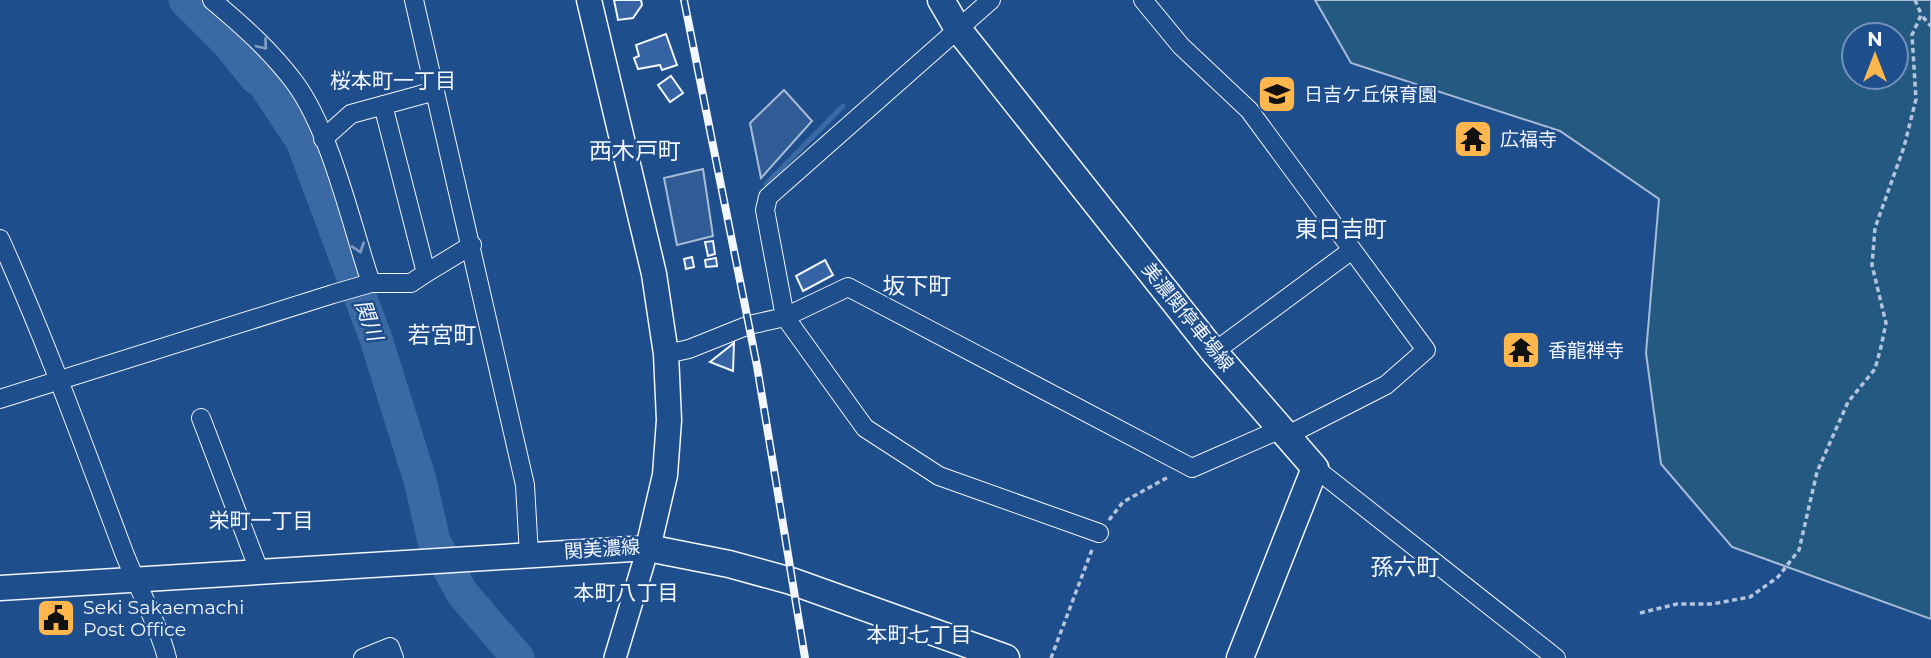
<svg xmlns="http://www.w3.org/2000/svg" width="1931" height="658" font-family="Montserrat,'Noto Sans JP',sans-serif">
  <rect width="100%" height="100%" fill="#1f4e8c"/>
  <path fill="#245a82" stroke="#a8bbd7" stroke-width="2" fill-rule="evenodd" d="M1315,0H1931V619L1732,547L1661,464L1646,353L1659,199L1560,131L1351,63ZM1854,35H1896V77H1854Z"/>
  <path fill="#305b95" stroke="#a8bbd7" stroke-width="2" d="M784,90L812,121L761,178L750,123Z
    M703,169L713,236L677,245L664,178Z"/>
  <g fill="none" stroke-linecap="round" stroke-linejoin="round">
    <path stroke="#3b69a3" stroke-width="5" d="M766,184L843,106"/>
    <path stroke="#3b69a3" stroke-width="33" d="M185,0L227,42L256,78L263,82L302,141L376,339L420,480L434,541L462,593L518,658"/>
  </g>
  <path fill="#3563a3" stroke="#f2f6ff" stroke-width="2" d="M614,0H641L642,5L633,18L618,20Z
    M666,34L677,65L662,70L660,65L638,69L634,58L639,56L636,45Z
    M671,76L683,93L670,102L658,85Z
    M713,241L715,254L708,256L705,242Z
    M692,257L694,267L686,269L684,259Z
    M716,258L717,266L706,267L705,260Z
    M825,260L833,275L803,291L796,276Z
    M734,343L733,371L710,362Z"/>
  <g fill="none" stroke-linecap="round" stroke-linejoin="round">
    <g stroke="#f2f6ff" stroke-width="20">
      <path id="minor" d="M212,0C243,26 271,51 295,83C331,132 351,224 371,283
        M414,0L525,485L529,555
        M991,0L768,197L765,210L785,317L865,428L939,476L1099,533
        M1143,0L1181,46L1249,110L1426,350L1386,385L1288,435
        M383,105L426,273L472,245
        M323,139L351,114L435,91
        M0,239C46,341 84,446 123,550C137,587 157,620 167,658
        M1214,352L1352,250
        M666,354L689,349L749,325L785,317L848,287L1192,468L1281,429
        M0,399L333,294L371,283H411L426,273
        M201,418L260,573
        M1315,468L1556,658
        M363,658L390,647L394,658"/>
    </g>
    <g stroke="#f2f6ff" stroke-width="24">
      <path id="tertiary" d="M615,658L648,548"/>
    </g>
    <g stroke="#f2f6ff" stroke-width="27">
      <path id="secondary" d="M0,588L648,548L665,475L669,420L666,354L654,274L589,0"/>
    </g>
    <g stroke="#f2f6ff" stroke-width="29">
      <path id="primary" d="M941,0L958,29L1214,352L1315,468L1240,658
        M648,548L729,564L791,581L1006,658"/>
    </g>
    <path stroke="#b3c4dc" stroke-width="3.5" stroke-dasharray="5 3.5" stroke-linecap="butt" d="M1915,0L1921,14
      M1109,520L1123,502L1170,476
      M1640,613L1677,604H1712L1750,597L1778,577L1799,550L1817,472L1848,402L1875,369L1881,347L1886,323L1872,265L1875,228L1904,147L1916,99L1912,35L1921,15L1931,26
      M1051,658L1093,547"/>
    <use href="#minor" stroke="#1f4e8c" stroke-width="18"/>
    <use href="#tertiary" stroke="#1f4e8c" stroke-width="21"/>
    <use href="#secondary" stroke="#1f4e8c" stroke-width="24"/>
    <use href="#primary" stroke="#1f4e8c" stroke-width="26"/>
    <g stroke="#f2f6ff" stroke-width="8">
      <path id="rail" d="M684,0L757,366L805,658"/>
    </g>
    <use href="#rail" stroke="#1f4e8c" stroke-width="5" stroke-dasharray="16" stroke-linecap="butt"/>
  </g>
  <defs><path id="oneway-chevron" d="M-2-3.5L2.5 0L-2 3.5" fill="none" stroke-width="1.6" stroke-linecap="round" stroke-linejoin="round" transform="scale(1.75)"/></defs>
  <g stroke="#7e9ac0">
    <use href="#oneway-chevron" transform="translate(263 45) rotate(50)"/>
    <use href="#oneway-chevron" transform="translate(359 248) rotate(72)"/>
  </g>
  <defs>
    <g id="school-square" transform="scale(2.0125)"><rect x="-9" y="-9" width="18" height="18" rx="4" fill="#ffb74d" stroke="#1f4e8c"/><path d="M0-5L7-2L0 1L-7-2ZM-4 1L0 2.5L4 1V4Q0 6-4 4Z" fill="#111"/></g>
    <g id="temple-square" transform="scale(2.0125)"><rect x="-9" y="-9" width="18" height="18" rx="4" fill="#ffb74d" stroke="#1f4e8c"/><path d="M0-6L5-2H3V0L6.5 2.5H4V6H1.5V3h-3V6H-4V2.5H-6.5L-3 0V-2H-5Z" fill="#111"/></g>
    <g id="civic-square" transform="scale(2.0125)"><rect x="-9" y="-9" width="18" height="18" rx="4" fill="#ffb74d" stroke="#1f4e8c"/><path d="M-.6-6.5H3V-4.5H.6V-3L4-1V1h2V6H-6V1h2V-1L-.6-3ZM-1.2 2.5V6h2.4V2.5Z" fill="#111"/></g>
  </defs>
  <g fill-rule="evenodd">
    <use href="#school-square" x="1277" y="94"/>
    <use href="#temple-square" x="1473" y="139"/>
    <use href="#temple-square" x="1521" y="350"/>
    <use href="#civic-square" x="56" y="618"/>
  </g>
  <g text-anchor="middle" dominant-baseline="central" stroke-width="5" stroke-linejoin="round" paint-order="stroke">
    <g font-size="19" fill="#f2f6ff" stroke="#1f4e8c" text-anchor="start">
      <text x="1304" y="94">日吉ケ丘保育園</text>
      <text x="1500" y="139">広福寺</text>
      <text x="1548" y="350">香龍禅寺</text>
      <text x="83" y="607">Seki Sakaemachi<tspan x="83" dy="22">Post Office</tspan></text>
    </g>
    <g font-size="19" fill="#f2f6ff" stroke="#1f4e8c">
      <text transform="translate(1188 317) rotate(51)">美濃関停車場線</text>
      <text transform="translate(602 549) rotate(-4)">関美濃線</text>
    </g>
    <g font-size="21" fill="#f2f6ff" stroke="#1f4e8c">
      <text x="393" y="80">桜本町一丁目</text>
      <text x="261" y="520">栄町一丁目</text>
      <text x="626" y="592">本町八丁目</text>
      <text x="919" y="634">本町七丁目</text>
    </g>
    <g font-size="21" font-style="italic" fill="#f2f6ff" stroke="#1f4e8c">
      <text transform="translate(369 320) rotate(70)">関川</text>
    </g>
    <g font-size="23" fill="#f2f6ff" stroke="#1f4e8c">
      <text x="635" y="151">西木戸町</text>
      <text x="1341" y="229">東日吉町</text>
      <text x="917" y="286">坂下町</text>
      <text x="442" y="335">若宮町</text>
      <text x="1405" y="567">孫六町</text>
    </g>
  </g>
  <g transform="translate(1875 56)"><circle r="33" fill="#1f4e8c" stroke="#7391ba" stroke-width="2"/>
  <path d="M0-5L12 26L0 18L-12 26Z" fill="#ffb74d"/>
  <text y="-10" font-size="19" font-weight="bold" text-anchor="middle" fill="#f2f6ff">N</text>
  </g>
</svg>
